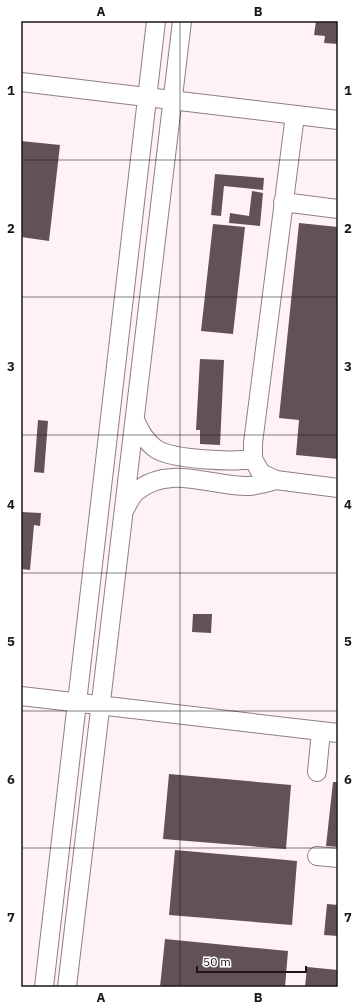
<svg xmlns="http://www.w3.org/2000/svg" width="359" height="1008" font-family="'IBM Plex Sans',sans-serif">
  <rect width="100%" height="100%" fill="#fff2f6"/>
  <path fill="#625157" d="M316,21H338V44L324,43L325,36L314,35Z
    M21,141L60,145L49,241L21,237Z
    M215,174L264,178L263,190L224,186L221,216L211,215Z
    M252,191L263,193L260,226L229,223L230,213L249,216Z
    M299,223L338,227V459L296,455L299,420L279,418Z
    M213,224L245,227L233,334L201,331Z
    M200,359L224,360L220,445L200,444V430H196Z
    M38,420L48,421L44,473L34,472Z
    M21,512L41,513L40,526L34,525L30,570L21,569Z
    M193,614H212L211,633L192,632Z
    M169,774L291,785L286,849L163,839Z
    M333,782H338V847L326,846Z
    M175,850L297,861L292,925L169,915Z
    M327,904L338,905V936L324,935Z
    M165,939L288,951L285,987H160Z
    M307,967L338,970V987H305Z"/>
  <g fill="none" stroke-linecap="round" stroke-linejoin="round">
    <g stroke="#917e85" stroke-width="20">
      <path id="minor" d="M21,82L338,120
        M295,115L253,443V459L261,473L276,480L338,488
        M283,202L338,209
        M135,420C140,431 145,441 156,449C174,460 232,462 253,459
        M125,509C128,503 132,495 137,491C169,464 212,487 249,486C258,485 267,483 276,480
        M21,696L338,733
        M317,772L321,731
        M317,856L338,858
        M44,987L156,21
        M67,987L182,21"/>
    </g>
    <use href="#minor" stroke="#fff" stroke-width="18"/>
  </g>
  <path fill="none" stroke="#1c1518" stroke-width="1" stroke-opacity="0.55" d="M180,21V987M21,160H338M21,297H338M21,435H338M21,573H338M21,711H338M21,848H338"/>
  <rect width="359" height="1008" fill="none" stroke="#ffffff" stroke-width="44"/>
  <path d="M197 966v6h109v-6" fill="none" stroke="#1c1518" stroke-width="2"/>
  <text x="203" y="966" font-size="12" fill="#1c1518" stroke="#ffffff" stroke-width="3" paint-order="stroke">50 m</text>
  <rect x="22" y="22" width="315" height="964" fill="none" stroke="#1c1518" stroke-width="1.5"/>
  <g font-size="13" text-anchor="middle" font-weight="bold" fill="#1c1518">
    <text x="101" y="16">A</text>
    <text x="258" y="16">B</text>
    <text x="11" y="95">1</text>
    <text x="348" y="95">1</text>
    <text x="11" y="233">2</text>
    <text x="348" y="233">2</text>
    <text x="11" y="371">3</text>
    <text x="348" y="371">3</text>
    <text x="11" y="509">4</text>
    <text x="348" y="509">4</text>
    <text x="11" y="646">5</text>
    <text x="348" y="646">5</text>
    <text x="11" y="784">6</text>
    <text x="348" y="784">6</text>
    <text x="11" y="922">7</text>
    <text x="348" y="922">7</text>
    <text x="101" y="1002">A</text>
    <text x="258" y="1002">B</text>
  </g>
</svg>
